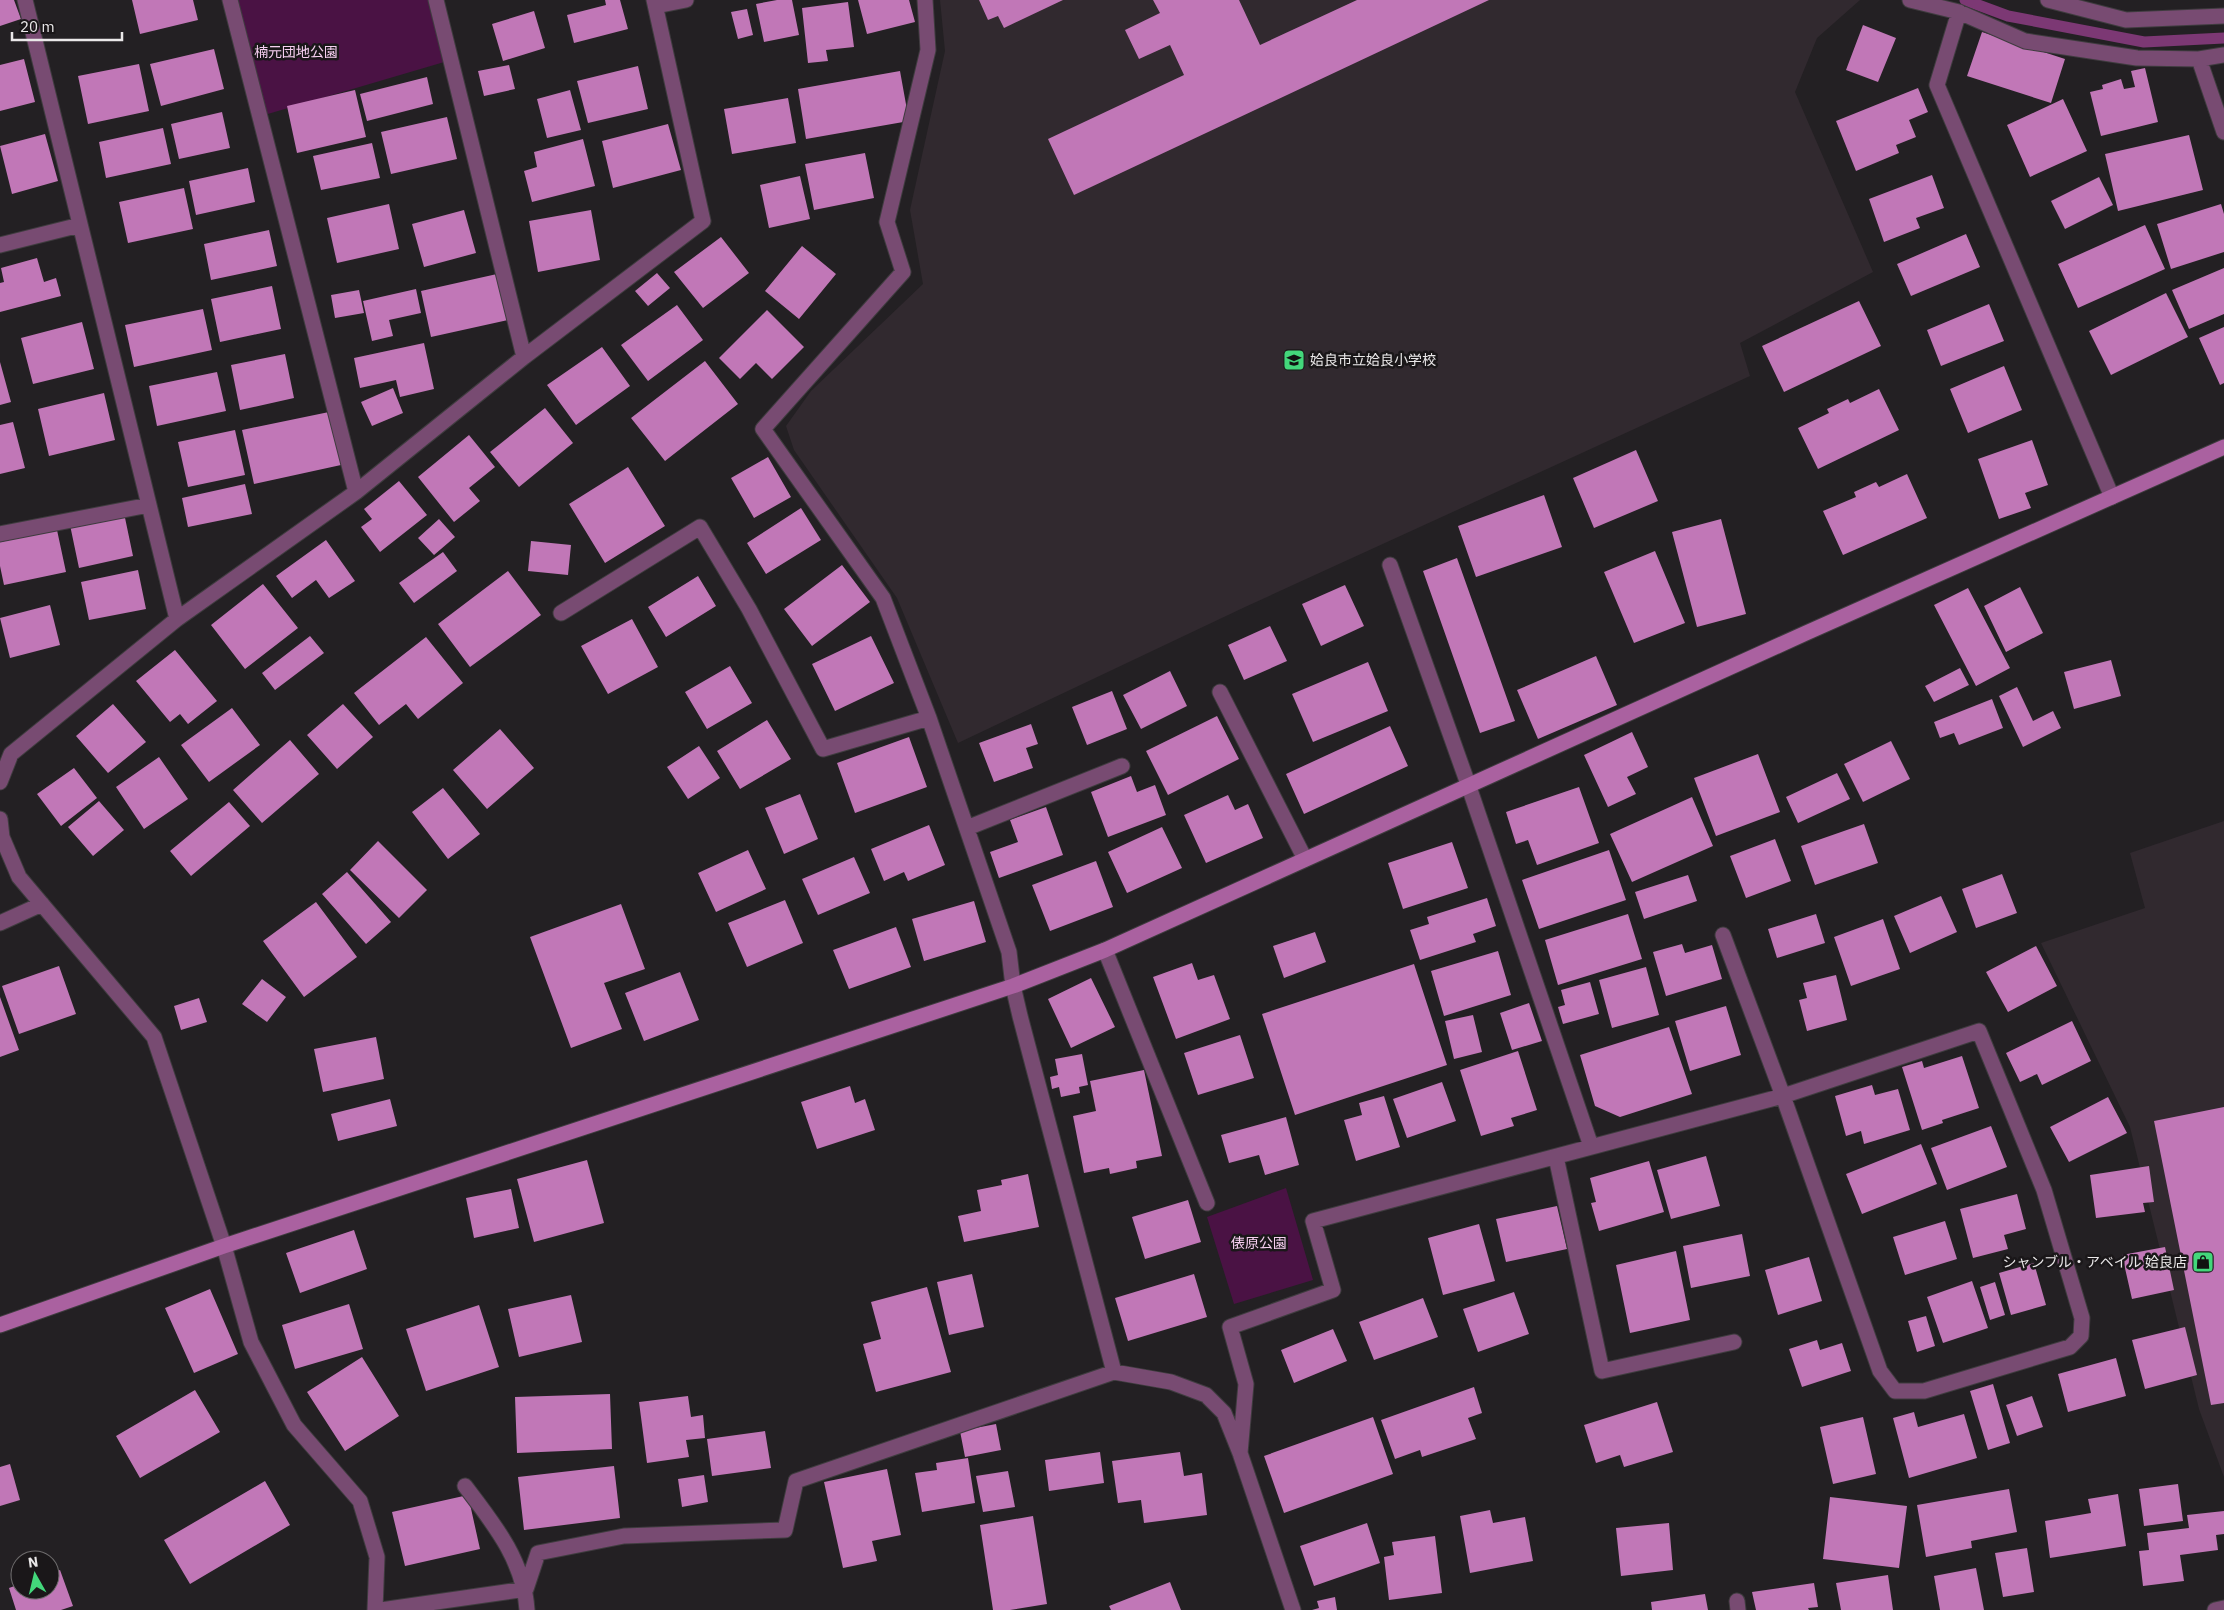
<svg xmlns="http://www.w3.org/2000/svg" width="2224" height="1610" font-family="'IBM Plex Sans','Noto Sans JP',sans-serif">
  <rect width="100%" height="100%" fill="#232023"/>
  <path fill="#31292f" d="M940,0H1860L1817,38L1795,92L1873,272L1740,343L1750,376L1245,607L958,743L897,598L794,450L786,426L811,391L923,284L910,210L945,51Z
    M2224,821V1477L2199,1409L2130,1127L2041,943L2145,908L2130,853Z"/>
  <path fill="#4a1244" d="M230,0H436L451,60L261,116Z
    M1286,1188L1313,1280L1234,1304L1207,1217Z"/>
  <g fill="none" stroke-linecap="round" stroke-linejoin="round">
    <path stroke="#7c3874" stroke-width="11" d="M1965,0L2008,16L2144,42L2224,38"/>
  </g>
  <path fill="#c177b7" d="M0,0H14L21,19L0,26Z
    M132,0H193L198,20L140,34Z
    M605,0H620L628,29L574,43L567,15L606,5Z
    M777,0H792L799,35L764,42L756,4Z
    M858,0H909L915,22L867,34Z
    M979,0H1063L1004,28L998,16L988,20Z
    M1153,0H1239L1260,45L1357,0H1489L1074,195L1048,139L1184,75L1170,45L1139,59L1125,30L1160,13Z
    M848,2L854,47L826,50L828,61L808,63L802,8Z
    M747,9L753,35L738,39L731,12Z
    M534,11L545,48L503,61L492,24Z
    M1863,25L1896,38L1878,82L1846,70Z
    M1982,32L2065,59L2051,103L1967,76Z
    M214,49L224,89L161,106L150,64Z
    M24,59L35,102L0,111V65Z
    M139,64L149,111L88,124L78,76Z
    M509,65L515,89L484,96L478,71Z
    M638,66L648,109L588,123L577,81Z
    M2145,68L2158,122L2101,136L2090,92L2103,89L2102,85L2121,79L2124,89L2135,87L2131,71Z
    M900,71L909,121L806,139L798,89Z
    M427,77L433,104L367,121L360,94Z
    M1918,88L1928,112L1909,120L1916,137L1896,145L1899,153L1856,171L1836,121Z
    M355,90L366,137L297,153L287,106Z
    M570,90L581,130L547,138L537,99Z
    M788,98L796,143L732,154L724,109Z
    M2063,99L2087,151L2030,177L2007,125Z
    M222,112L230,148L179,159L171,124Z
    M447,117L457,159L391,174L381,132Z
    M668,124L681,170L613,188L602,141Z
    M163,128L171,164L106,178L99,142Z
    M45,134L58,181L12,194L0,146Z
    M2189,135L2203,190L2118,211L2105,154Z
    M583,139L595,186L532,202L524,171L537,167L534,152Z
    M372,143L380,178L321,190L313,156Z
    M865,153L874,198L814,210L805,164Z
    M248,168L255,202L196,215L189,181Z
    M1932,175L1944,208L1916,218L1920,228L1884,242L1869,199Z
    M800,176L810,219L769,228L760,185Z
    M2099,177L2113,205L2065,229L2051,201Z
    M184,188L193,229L128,243L119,202Z
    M389,204L399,249L337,263L327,218Z
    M2221,204L2224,214V252L2171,269L2157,224Z
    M464,210L476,253L424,267L412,224Z
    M591,210L600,260L538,272L529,221Z
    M2145,225L2165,269L2078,308L2058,264Z
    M269,230L277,266L211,280L204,244Z
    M1966,234L1980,267L1911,296L1897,264Z
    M721,237L749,273L703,308L674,272Z
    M802,246L836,274L799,319L765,291Z
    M37,258L44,282L56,278L61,296L0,312V283L4,282L1,268Z
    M2224,268V314L2189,329L2172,290Z
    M657,273L670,288L648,306L635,291Z
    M497,274L508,320L431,337L421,291Z
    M272,286L281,329L220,342L211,299Z
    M416,289L421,313L389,320L393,336L372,341L363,301Z
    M359,290L364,313L335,318L331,295Z
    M2166,293L2188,337L2111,375L2089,331Z
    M1859,301L1881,346L1784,392L1762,346Z
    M1989,304L2004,341L1941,366L1927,330Z
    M677,305L703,340L648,381L621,345Z
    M203,309L212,350L134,367L125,325Z
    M767,310L804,347L772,379L756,363L740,379L719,358Z
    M82,322L94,369L33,384L21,338Z
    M2224,327V383L2220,385L2199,338Z
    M424,343L434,389L400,397L396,380L360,388L354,358Z
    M602,347L630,386L576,425L547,385Z
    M285,354L294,398L240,410L231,365Z
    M705,361L738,404L665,461L631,418Z
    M0,362L11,402L0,405Z
    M2004,366L2022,410L1968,433L1950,389Z
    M217,372L226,411L157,426L149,386Z
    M393,388L403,413L372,426L361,402Z
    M1879,389L1899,430L1818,469L1798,428L1829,413L1827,409L1848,399L1850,403Z
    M104,393L115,440L49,456L38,409Z
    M545,408L573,443L519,487L490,452Z
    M329,412L341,465L254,484L242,430Z
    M13,422L25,468L0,474V425Z
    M235,430L245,475L188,487L178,442Z
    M469,435L495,467L469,488L480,501L454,522L418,477Z
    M2032,440L2048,485L2025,493L2031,508L1999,519L1978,459Z
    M1636,450L1658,501L1594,528L1573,478Z
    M768,457L791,497L754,518L731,478Z
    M628,467L665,526L605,563L569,504Z
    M1907,474L1927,518L1843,555L1823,511L1856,497L1854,492L1876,482L1879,487Z
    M399,481L427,515L380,552L361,527L372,519L364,509Z
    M245,484L252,514L188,527L182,498Z
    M1544,495L1562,547L1476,577L1458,526Z
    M801,508L821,540L766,574L747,543Z
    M124,513L133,556L79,568L70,525Z
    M439,519L455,537L434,555L418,538Z
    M1721,519L1746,614L1697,627L1672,532Z
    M57,530L66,572L4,585L0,566V542Z
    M326,540L355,581L329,598L316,580L292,598L276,576Z
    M531,541L571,545L568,575L528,571Z
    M1655,551L1685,623L1634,643L1604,572Z
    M443,552L457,571L414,603L399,583Z
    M1457,558L1515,721L1480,733L1423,571Z
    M842,565L870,602L812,646L784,609Z
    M138,570L146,609L89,620L81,582Z
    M508,571L541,615L470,667L438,624Z
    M698,576L716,606L666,637L648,607Z
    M263,584L298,628L245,669L211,625Z
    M1345,585L1364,626L1321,646L1302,604Z
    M2020,587L2043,633L2006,652L1984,606Z
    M1968,588L2010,668L1976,686L1934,605Z
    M50,605L60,645L10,658L0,618Z
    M632,619L658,667L608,694L581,646Z
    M1270,626L1287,661L1244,680L1228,645Z
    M310,636L324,653L275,690L262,673Z
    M871,636L894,683L835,711L812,664Z
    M426,637L463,683L418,719L406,704L379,725L354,693Z
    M175,650L217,701L188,724L180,714L170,722L136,681Z
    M1596,656L1617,705L1538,739L1517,690Z
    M2111,660L2121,696L2074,709L2064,672Z
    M1368,662L1388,711L1313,742L1292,694Z
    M730,666L752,703L707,729L685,692Z
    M1960,668L1969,685L1934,702L1925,686Z
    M1170,671L1187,706L1141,729L1123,695Z
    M2017,687L2033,721L2053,711L2061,728L2023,747L1999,696Z
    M1112,691L1127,729L1087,745L1072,707Z
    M1992,699L2003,728L1959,745L1954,733L1940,738L1934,722Z
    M113,704L146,742L108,773L76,736Z
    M343,704L373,737L337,769L307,735Z
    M232,708L260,745L209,782L181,745Z
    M1217,716L1239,759L1168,795L1146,751Z
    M767,720L791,759L740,789L717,751Z
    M1031,724L1038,744L1026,748L1033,768L994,782L979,743Z
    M1390,726L1408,766L1304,814L1286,774Z
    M500,729L534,768L487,809L453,770Z
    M1632,732L1648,767L1627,777L1636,794L1608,807L1584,755Z
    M909,737L927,787L855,813L837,763Z
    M290,740L319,774L262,823L233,790Z
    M1891,741L1910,779L1863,802L1844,764Z
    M699,746L720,778L688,799L667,767Z
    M1758,754L1780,812L1716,836L1694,778Z
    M159,757L188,799L144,829L116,787Z
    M74,768L97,798L61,826L37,794Z
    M1837,773L1850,799L1798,823L1786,797Z
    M1131,776L1137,792L1155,785L1166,815L1108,837L1091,792Z
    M1579,787L1599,843L1537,865L1528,840L1516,844L1506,812Z
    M443,788L480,834L448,859L412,812Z
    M800,794L818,839L784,854L765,808Z
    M1228,795L1235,810L1248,804L1263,838L1206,863L1184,815Z
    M1692,797L1713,846L1632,882L1610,834Z
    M99,801L124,830L93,856L68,827Z
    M229,802L250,826L191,876L170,851Z
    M1046,807L1063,855L999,878L990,852L1018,842L1010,820Z
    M1864,824L1878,863L1815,885L1801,846Z
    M929,825L945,865L908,881L904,872L884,881L871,849Z
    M1162,827L1182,868L1127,893L1108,852Z
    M1775,839L1791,881L1746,898L1730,856Z
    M378,841L427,890L399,918L350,870Z
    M1452,842L1468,888L1403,909L1388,863Z
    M748,850L766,889L716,912L698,873Z
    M1609,850L1626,900L1539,929L1522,880Z
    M854,857L870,893L818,915L802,879Z
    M1096,861L1113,907L1050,931L1032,885Z
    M347,872L391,922L366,944L322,894Z
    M2002,874L2017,913L1976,928L1962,889Z
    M1688,875L1697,901L1644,919L1635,892Z
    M1941,896L1957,932L1910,953L1894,916Z
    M1487,898L1496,926L1473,934L1476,942L1420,960L1410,930L1429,924L1427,917Z
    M785,900L803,943L747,967L728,923Z
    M974,901L986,942L924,961L912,919Z
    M316,902L357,957L304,997L263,941Z
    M621,904L645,969L604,983L622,1029L571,1048L530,937Z
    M1628,914L1642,959L1558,985L1545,940Z
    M1816,914L1825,943L1777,958L1768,929Z
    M1883,919L1900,969L1851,986L1834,937Z
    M896,927L911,967L849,989L833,950Z
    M1315,932L1326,962L1284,978L1273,946Z
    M1682,944L1685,953L1712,945L1722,979L1666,996L1653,952Z
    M2036,946L2057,986L2008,1012L1986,972Z
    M1498,951L1511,995L1444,1016L1431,971Z
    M1192,963L1198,980L1214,975L1230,1019L1176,1039L1153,977Z
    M1414,964L1447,1065L1295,1115L1262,1014Z
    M59,966L76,1014L19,1034L2,986Z
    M1646,967L1659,1015L1612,1028L1599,980Z
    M680,972L699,1020L644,1041L625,993Z
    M1836,975L1847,1020L1807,1031L1799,1000L1807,998L1803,983Z
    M1091,978L1115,1027L1071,1048L1048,999Z
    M262,979L286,997L267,1022L242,1004Z
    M1590,982L1599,1014L1563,1024L1558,1007L1565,1005L1561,990Z
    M0,997L19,1050L0,1057Z
    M199,998L207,1022L181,1030L174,1006Z
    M1529,1003L1542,1041L1512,1050L1500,1013Z
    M1726,1006L1741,1055L1690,1071L1675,1021Z
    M1473,1015L1482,1052L1454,1059L1445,1021Z
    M2072,1021L2091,1061L2042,1085L2037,1074L2020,1082L2006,1053Z
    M1669,1027L1692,1094L1620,1117L1595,1106L1580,1055Z
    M1240,1035L1254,1078L1198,1095L1184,1053Z
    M376,1037L384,1079L323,1092L314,1049Z
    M1518,1051L1537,1110L1511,1118L1514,1126L1481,1136L1460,1070Z
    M1082,1054L1088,1085L1079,1087L1080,1093L1061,1097L1059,1087L1052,1089L1050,1077L1058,1075L1055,1059Z
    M1962,1056L1979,1108L1942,1120L1943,1123L1922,1130L1902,1067L1922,1061L1924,1068Z
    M1144,1070L1162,1156L1136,1161L1137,1168L1110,1174L1109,1168L1084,1173L1073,1116L1096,1111L1090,1081Z
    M1442,1082L1456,1121L1407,1138L1393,1099Z
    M1872,1085L1875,1095L1898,1089L1910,1130L1864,1144L1861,1131L1846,1136L1835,1096Z
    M850,1086L855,1103L865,1099L875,1130L817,1149L801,1102Z
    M1384,1096L1400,1147L1356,1161L1344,1120L1362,1115L1359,1103Z
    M2108,1097L2127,1133L2069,1162L2050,1127Z
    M390,1099L397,1126L338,1141L331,1114Z
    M2224,1107V1403L2211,1405L2154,1121Z
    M1286,1117L1299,1165L1265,1175L1259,1155L1229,1163L1221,1135Z
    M1991,1126L2007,1167L1947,1190L1931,1148Z
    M1921,1144L1937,1184L1862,1214L1846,1174Z
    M1706,1156L1720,1206L1671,1219L1657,1170Z
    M587,1160L604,1223L534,1242L517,1179Z
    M1649,1161L1664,1212L1599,1231L1591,1203L1596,1202L1590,1178Z
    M2149,1166L2154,1202L2143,1203L2145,1212L2096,1218L2090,1175Z
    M1028,1174L1039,1227L964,1242L958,1216L981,1211L977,1190L1002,1185L1001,1180Z
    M511,1189L519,1228L474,1238L466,1198Z
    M2017,1194L2026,1229L2004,1235L2008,1249L1973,1258L1960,1209Z
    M1188,1200L1201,1242L1145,1259L1132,1217Z
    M1557,1206L1567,1249L1506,1262L1496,1219Z
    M1945,1221L1957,1259L1905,1275L1893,1237Z
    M1479,1224L1495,1281L1443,1295L1428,1238Z
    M354,1230L367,1269L300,1293L286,1253Z
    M1742,1234L1750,1276L1691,1288L1683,1246Z
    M2165,1247L2174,1290L2132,1299L2122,1255Z
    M1676,1251L1690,1320L1630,1333L1616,1265Z
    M1809,1257L1822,1301L1778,1315L1765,1270Z
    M2034,1263L2046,1305L2011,1315L1999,1273Z
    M972,1274L984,1327L949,1335L937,1282Z
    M1194,1274L1207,1317L1128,1341L1115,1298Z
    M1972,1281L1988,1328L1943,1343L1927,1297Z
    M1995,1282L2005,1315L1990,1320L1980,1287Z
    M927,1287L951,1372L876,1392L863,1344L881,1339L871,1302Z
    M210,1289L238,1354L194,1373L165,1308Z
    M1514,1292L1529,1334L1478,1352L1463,1309Z
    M571,1295L582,1342L519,1357L508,1309Z
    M1423,1298L1438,1337L1374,1360L1359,1322Z
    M349,1304L363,1349L295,1369L282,1325Z
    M479,1305L499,1367L426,1391L406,1329Z
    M1926,1316L1935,1346L1917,1352L1908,1321Z
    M2185,1327L2197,1375L2145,1389L2132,1340Z
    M1333,1329L1347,1361L1294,1383L1281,1350Z
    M1817,1340L1820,1350L1842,1343L1851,1371L1802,1387L1789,1349Z
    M362,1357L399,1416L345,1451L307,1392Z
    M2116,1358L2126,1396L2068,1412L2058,1374Z
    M1993,1384L2010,1443L1988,1450L1970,1391Z
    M1474,1387L1482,1413L1468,1418L1476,1439L1422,1457L1420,1450L1395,1459L1381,1420Z
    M195,1390L220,1432L140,1478L116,1436Z
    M610,1394L612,1449L517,1453L515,1397Z
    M688,1396L691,1417L703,1415L705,1438L686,1440L689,1457L647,1463L639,1402Z
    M2032,1396L2043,1427L2017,1436L2006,1405Z
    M1657,1402L1673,1452L1624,1467L1620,1455L1596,1463L1584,1425Z
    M1914,1412L1918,1427L1964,1414L1977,1458L1909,1478L1893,1418Z
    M1373,1417L1393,1474L1284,1513L1264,1456Z
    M1863,1417L1876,1474L1833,1484L1820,1427Z
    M996,1424L1001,1450L965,1457L960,1431Z
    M765,1431L771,1468L712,1476L707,1439Z
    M1100,1452L1104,1483L1049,1491L1045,1460Z
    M1180,1452L1184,1476L1202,1473L1207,1515L1144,1523L1141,1500L1118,1503L1112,1461Z
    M968,1458L975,1503L922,1512L915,1473L937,1470L936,1463Z
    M10,1464L20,1500L0,1506V1467Z
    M614,1466L620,1518L524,1530L518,1477Z
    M887,1469L901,1535L872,1541L877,1561L843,1568L824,1482Z
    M1008,1471L1015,1507L983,1512L976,1476Z
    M704,1475L708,1502L682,1507L678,1479Z
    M265,1481L290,1525L190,1584L164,1540Z
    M2178,1484L2183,1521L2144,1526L2139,1489Z
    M2009,1489L2017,1532L1971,1541L1972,1548L1926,1557L1917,1505Z
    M2118,1494L2126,1546L2050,1558L2045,1521L2091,1513L2088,1499Z
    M468,1495L480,1549L405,1566L392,1512Z
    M1830,1497L1907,1506L1899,1568L1823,1559Z
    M1490,1510L1493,1523L1525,1517L1533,1561L1470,1573L1460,1516Z
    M2224,1511V1534L2216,1535L2218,1550L2180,1555L2184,1581L2143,1586L2139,1551L2149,1550L2147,1533L2189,1528L2187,1515Z
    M1033,1516L1047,1604L1010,1610H993L980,1525Z
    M1367,1523L1380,1563L1314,1586L1300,1546Z
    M1669,1523L1673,1570L1621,1576L1616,1528Z
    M1435,1536L1442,1593L1389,1600L1384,1557L1394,1555L1392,1542Z
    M2027,1548L2034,1592L2003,1597L1995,1553Z
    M1976,1568L1984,1610H1940L1934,1576Z
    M60,1570L73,1606L61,1610H16L9,1588L20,1584V1590H50V1574Z
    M1888,1575L1893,1610H1841L1836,1583Z
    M1170,1582L1181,1610H1111L1109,1606Z
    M1814,1583L1818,1607L1808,1608L1809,1610H1756L1752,1592Z
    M1705,1594L1708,1610H1652L1651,1602Z
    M1335,1597L1337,1610H1312L1319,1608L1317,1601Z"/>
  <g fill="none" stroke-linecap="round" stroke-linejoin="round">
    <g stroke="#3f3c3f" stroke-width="17">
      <path id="street" d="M25,0L177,619
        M230,0L356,492
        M436,0L524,357
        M925,0L928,50L887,222L903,272L763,429L883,598L929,718L1009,952L1013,986L1020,1016L1114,1372
        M1910,0L1959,12L2025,41L2137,58L2199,59L2224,55
        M2048,0L2126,20L2224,16
        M656,6L686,0
        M1959,12L1937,85L2112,497
        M2199,59L2224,132
        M0,245L80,225
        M0,534L149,505
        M1390,565L1468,784L1591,1146
        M561,613L700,527L749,609L823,749L929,718
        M1220,692L1305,859
        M0,782L11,754L177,619L356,492L524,357L703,221L654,0
        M0,819L2,837L19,877L154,1037L224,1246L251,1342L294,1425L360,1501L377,1557L375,1610
        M967,828L1122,766
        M0,923L42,904
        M1105,950L1207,1203
        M1556,1157L1602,1371L1734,1342
        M1240,1453L1246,1384L1230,1327L1333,1290L1313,1221L1783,1096L1979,1031L2044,1190L2082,1318L2081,1336L2070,1347L1924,1391H1895L1880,1371L1783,1096L1723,935
        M465,1486C494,1524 524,1561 527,1610
        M526,1589L538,1553L624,1536L785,1530L796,1481L1114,1372L1171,1382L1206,1395L1224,1413L1240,1453L1293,1610
        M1737,1601L1738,1610
        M381,1610L526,1589
        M2215,1610L2224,1608"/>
    </g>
    <g stroke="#3f3c3f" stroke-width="17">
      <path id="secondary" d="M0,1325L224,1246L1013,986L1105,950L1806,633L2224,447"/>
    </g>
    <use href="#street" stroke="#784b72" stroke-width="15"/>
    <use href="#secondary" stroke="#aa61a0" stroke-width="15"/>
  </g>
  <defs>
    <g id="school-square" transform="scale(1.125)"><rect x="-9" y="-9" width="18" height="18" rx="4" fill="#43d77b" stroke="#1a1719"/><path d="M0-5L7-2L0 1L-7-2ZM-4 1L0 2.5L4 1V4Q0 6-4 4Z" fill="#111"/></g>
    <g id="shop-square" transform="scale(1.125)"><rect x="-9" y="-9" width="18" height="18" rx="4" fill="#43d77b" stroke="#1a1719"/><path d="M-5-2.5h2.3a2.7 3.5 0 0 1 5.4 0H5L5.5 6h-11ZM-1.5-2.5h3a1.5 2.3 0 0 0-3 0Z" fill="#111"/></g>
  </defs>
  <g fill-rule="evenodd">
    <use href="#school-square" x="1294" y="360"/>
    <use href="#shop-square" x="2203" y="1262"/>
  </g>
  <g text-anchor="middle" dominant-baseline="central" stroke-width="5" stroke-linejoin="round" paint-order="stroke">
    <g font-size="14" fill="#f6cff0" stroke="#1a1719">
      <text x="296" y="52">楠元団地公園</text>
      <text x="1259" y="1243">俵原公園</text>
    </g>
    <g font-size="14" fill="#eae8e9" stroke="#1a1719" text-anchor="start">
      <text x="1310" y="360">姶良市立姶良小学校</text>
      <text x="2187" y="1262" text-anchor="end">シャンブル・アベイル 姶良店</text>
    </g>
  </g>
  <g transform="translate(35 1575) rotate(352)"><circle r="24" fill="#1a1719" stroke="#6d6b6c"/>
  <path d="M0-4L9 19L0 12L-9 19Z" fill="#43d77b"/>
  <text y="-8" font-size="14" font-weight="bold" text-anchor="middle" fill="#eae8e9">N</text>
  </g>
  <path d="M12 32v8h110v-8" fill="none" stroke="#eae8e9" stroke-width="2.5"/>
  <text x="20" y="32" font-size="15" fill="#eae8e9" stroke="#1a1719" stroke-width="4" paint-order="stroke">20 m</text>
</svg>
